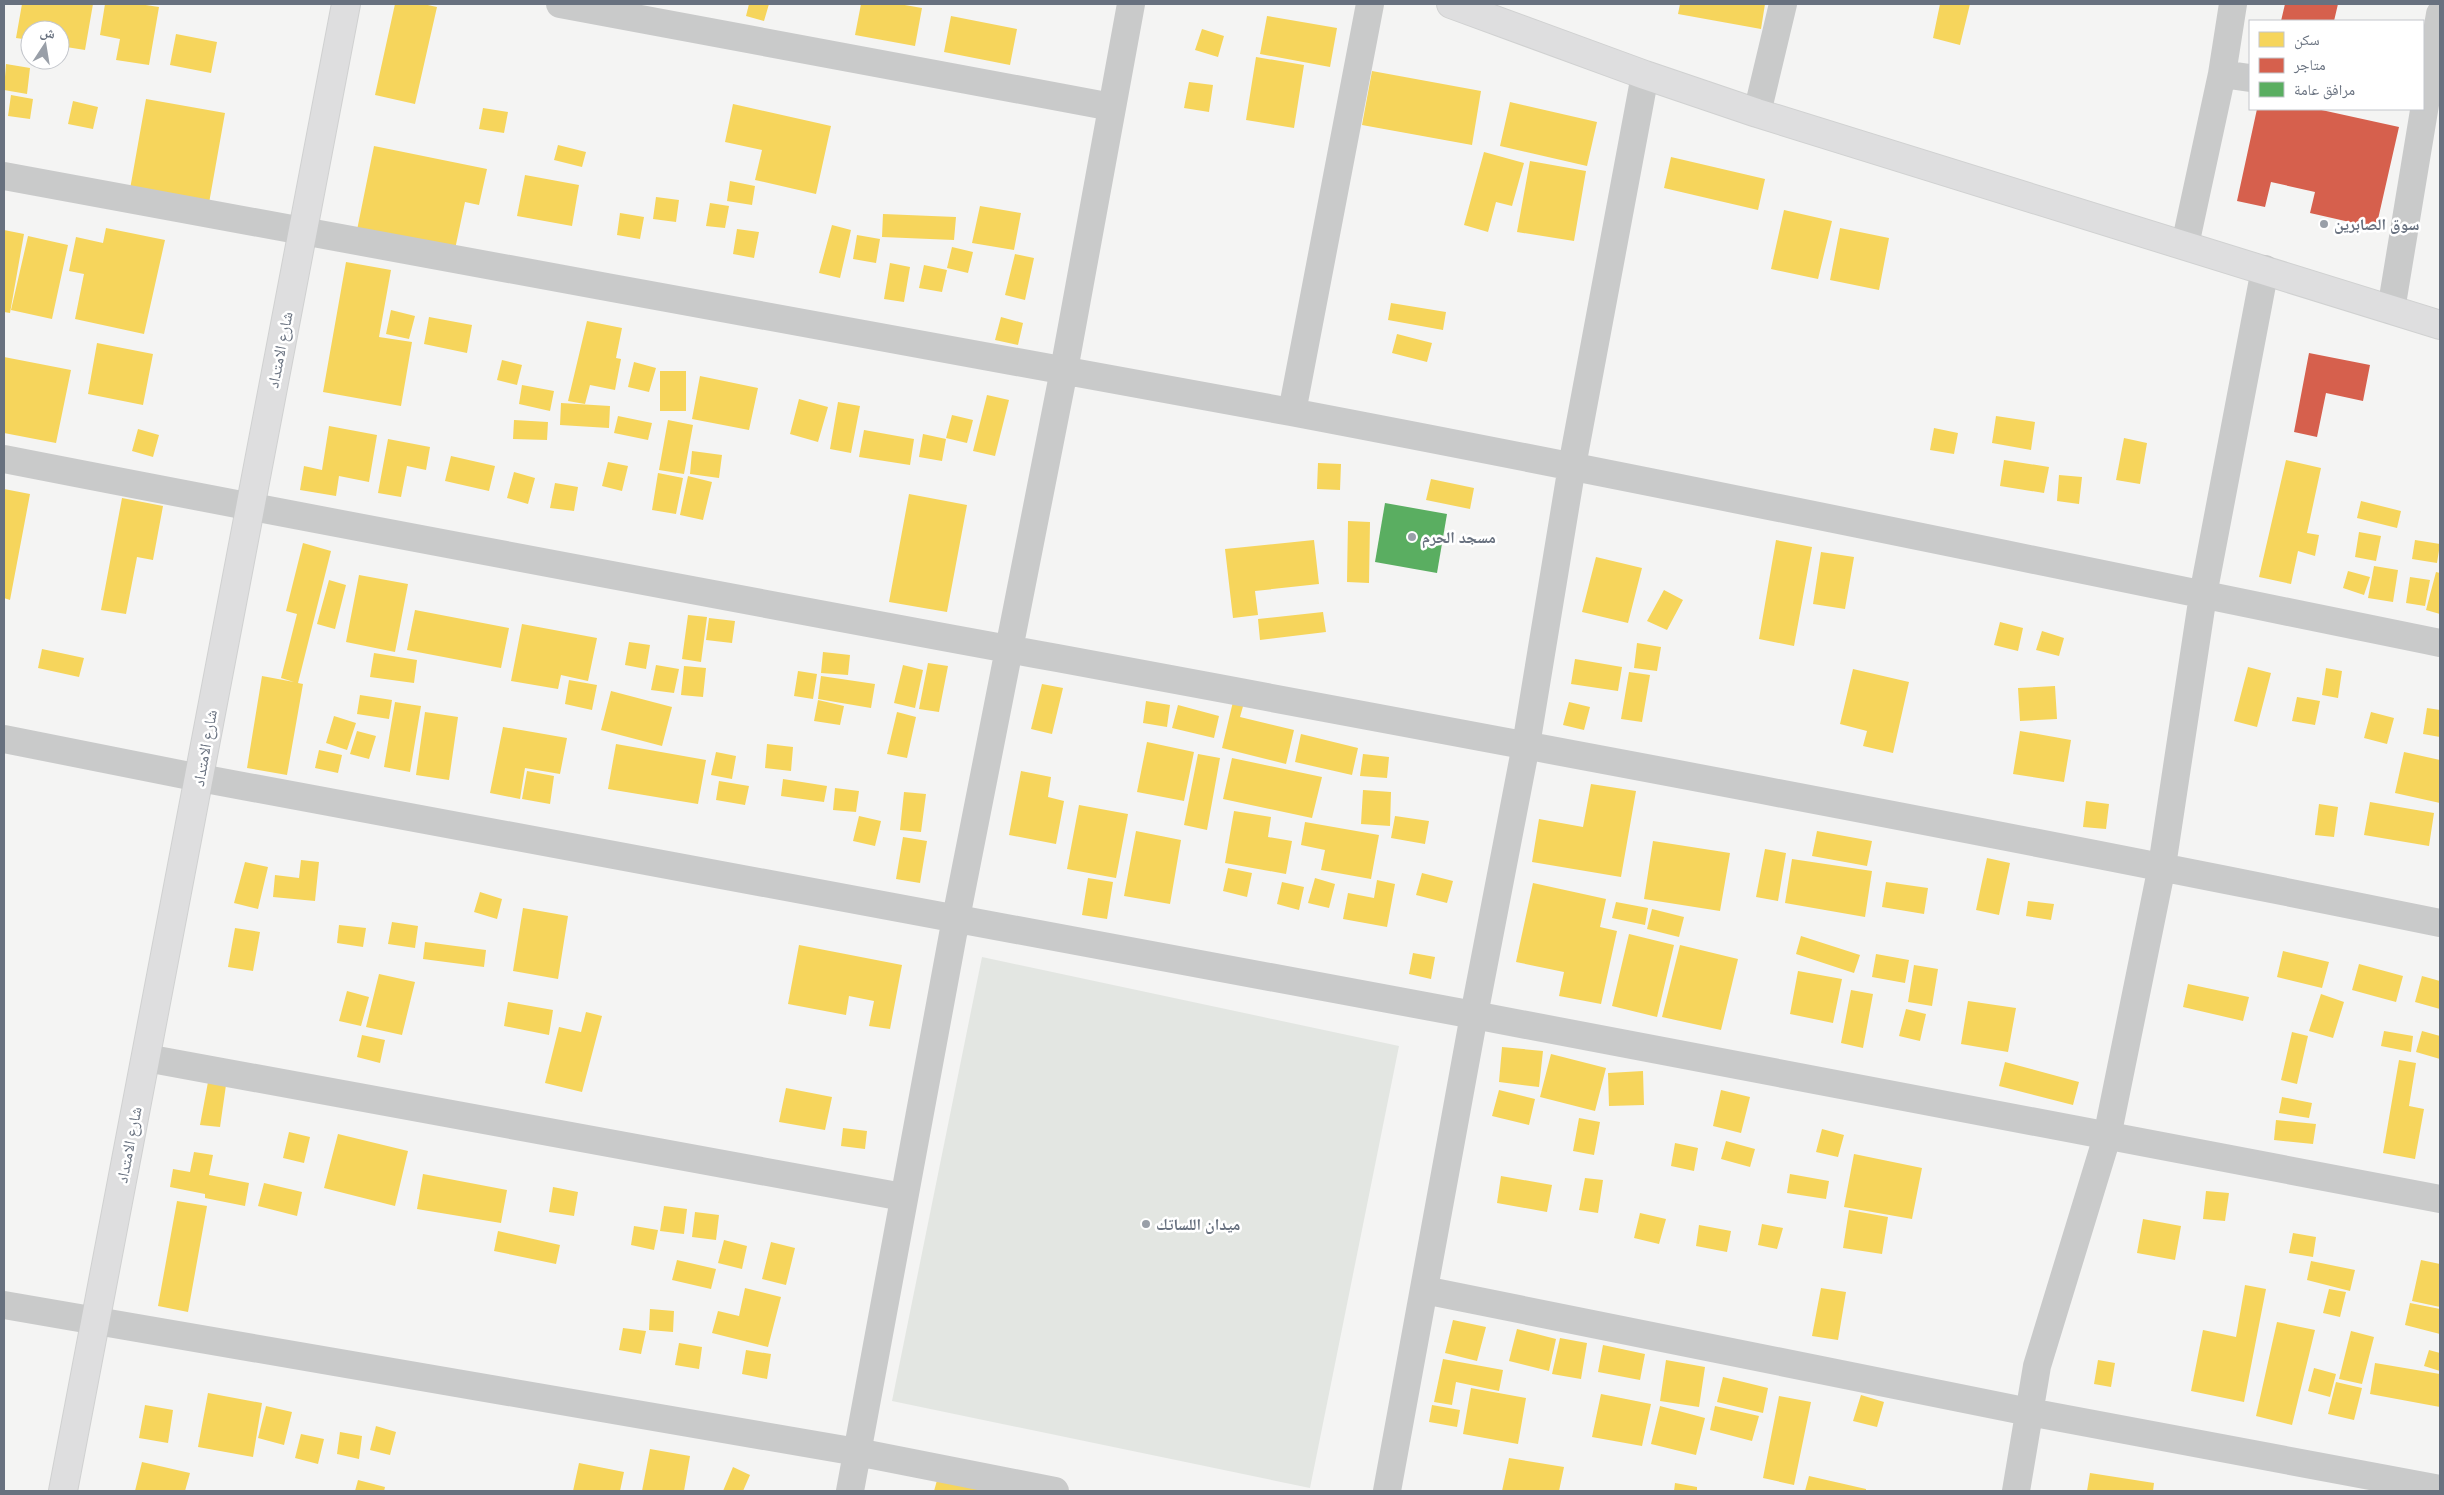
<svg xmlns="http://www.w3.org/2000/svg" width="2444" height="1495" font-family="Roboto,'Noto Naskh Arabic',sans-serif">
  <rect width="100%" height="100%" fill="#f4f4f3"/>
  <path fill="#e3e6e2" d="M982,957L1399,1046L1310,1488L892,1401Z"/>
  <path fill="#f6d55c" d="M22,4H93L85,50L60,46V30H30V40L16,38Z
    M105,4H139L159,7L149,65L116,60L120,39L100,35Z
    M395,4H423L437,7L415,104L375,95Z
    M749,4H769L764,21L746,16Z
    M861,4H899L922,8L915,46L855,35Z
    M1680,4H1765L1761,29L1678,14Z
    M1940,4H1970L1960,45L1933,38Z
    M951,16L1017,29L1010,65L944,52Z
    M1267,16L1337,28L1330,67L1260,54Z
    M1202,29L1224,36L1218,57L1195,50Z
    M176,34L217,42L211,73L170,65Z
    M1256,57L1304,65L1294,128L1246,120Z
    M6,64L30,68L27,94L4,90Z
    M1372,71L1481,91L1472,145L1362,125Z
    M1189,82L1213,85L1209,112L1184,108Z
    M11,95L33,99L30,119L8,116Z
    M146,99L225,113L206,220L127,206Z
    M73,101L98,107L93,129L68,124Z
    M1510,102L1597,122L1587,166L1500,146Z
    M733,104L831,126L816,194L755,180L762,150L725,142Z
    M483,108L508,112L504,133L479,129Z
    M558,145L586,152L582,167L554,160Z
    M374,146L487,169L479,205L465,202L454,254L356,235Z
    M1484,152L1524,163L1512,206L1496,202L1488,232L1464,225Z
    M1671,157L1765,179L1758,210L1664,188Z
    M1530,161L1586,171L1574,241L1517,232Z
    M525,175L579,185L572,226L517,216Z
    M730,181L755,186L752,205L727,201Z
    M656,197L679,200L676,222L653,219Z
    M710,203L729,206L725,228L706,226Z
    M980,206L1021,213L1014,250L972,243Z
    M1784,210L1832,221L1818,279L1771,269Z
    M620,213L644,217L640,239L617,235Z
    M883,214L956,217L954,240L882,237Z
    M832,225L851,230L840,278L819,273Z
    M106,228L165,240L144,334L75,319L84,274L69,271L76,237L103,243Z
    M1840,228L1889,238L1879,290L1830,280Z
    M737,229L759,232L754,258L733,254Z
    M4,230L24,234L10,313L4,312Z
    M857,235L880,239L876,263L853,259Z
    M28,236L68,245L52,319L11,310Z
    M952,247L973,252L968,273L947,268Z
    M1015,254L1034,258L1025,300L1005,295Z
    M346,262L391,270L379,337L412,342L401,406L323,392Z
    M890,263L910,267L904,302L884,299Z
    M924,265L947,270L942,292L919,288Z
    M1391,303L1446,312L1443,330L1388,320Z
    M391,310L415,316L409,339L386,334Z
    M429,317L472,325L467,353L424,344Z
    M1001,317L1023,323L1018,345L995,340Z
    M587,321L622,328L616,358L621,359L615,390L590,385L585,404L568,401Z
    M1397,334L1432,343L1427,362L1392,353Z
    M97,343L153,354L143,405L88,394Z
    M4,357L71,370L56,443L4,433Z
    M502,360L522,365L517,385L497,380Z
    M634,362L656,368L649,392L628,387Z
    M660,371H686V411H660Z
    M700,376L758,388L749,430L692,419Z
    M522,385L554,391L550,411L519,404Z
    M987,395L1009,400L995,456L973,451Z
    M799,399L828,407L818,442L790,434Z
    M838,402L860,406L851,453L830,449Z
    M561,403L610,406L609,428L560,425Z
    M952,415L973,420L967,443L946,438Z
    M618,416L652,423L648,440L614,433Z
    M1996,416L2035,422L2031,450L1992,443Z
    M514,420L548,422L547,440L513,439Z
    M668,420L693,425L684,474L659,470Z
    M329,426L377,435L369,482L339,476L336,496L300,490L304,466L322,470Z
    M1934,428L1958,433L1954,454L1930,450Z
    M138,429L159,435L153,457L132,451Z
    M864,430L914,439L910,465L859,457Z
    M923,434L946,439L942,461L919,457Z
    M2124,438L2147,443L2140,484L2116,480Z
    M388,439L430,447L426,470L407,466L401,497L378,493Z
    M692,451L722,455L719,478L690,474Z
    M451,456L495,466L489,491L445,481Z
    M2004,460L2049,467L2044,493L2000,486Z
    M2286,460L2321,468L2307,533L2319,535L2315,556L2298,551L2291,584L2259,577Z
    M608,462L628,466L622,491L602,486Z
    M1318,463L1341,464L1340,490L1317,489Z
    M514,472L535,478L528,504L507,498Z
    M658,473L683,478L676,514L652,510Z
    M2059,475L2082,477L2079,504L2057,501Z
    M688,476L712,482L703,520L680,515Z
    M1431,479L1474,488L1470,509L1426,500Z
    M555,483L578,487L574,511L550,508Z
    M4,489L30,494L10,600L4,598Z
    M909,494L967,505L947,612L889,602Z
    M122,498L163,506L153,560L137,557L126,614L101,610Z
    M2361,501L2401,511L2397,528L2357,518Z
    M1348,521L1370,522L1369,583L1347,582Z
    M2359,532L2381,536L2376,561L2355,557Z
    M1314,540L1319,584L1255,591L1258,615L1233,618L1225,549Z
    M1776,540L1812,547L1794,646L1759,639Z
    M2415,540L2440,544L2437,563L2412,559Z
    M303,543L331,551L298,683L303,684L287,775L247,768L262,676L294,682L281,678L297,614L286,611Z
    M1821,552L1854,557L1845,609L1813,604Z
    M1596,557L1642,568L1628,623L1582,612Z
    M2374,566L2398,570L2393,602L2368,598Z
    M2348,571L2370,577L2364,595L2343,588Z
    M2436,572L2440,573V614L2426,610Z
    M359,575L408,584L395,652L346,642Z
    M2410,577L2430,580L2425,606L2406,603Z
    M329,580L346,585L335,629L317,624Z
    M1664,590L1683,600L1667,630L1647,621Z
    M415,610L509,628L501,668L407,650Z
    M1323,612L1326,632L1260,640L1258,619Z
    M688,615L707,617L701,662L682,659Z
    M709,618L735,621L732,643L706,640Z
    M2000,622L2023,628L2018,651L1994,645Z
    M522,624L597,638L588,681L561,675L558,689L511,681Z
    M2042,631L2064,638L2059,656L2036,650Z
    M629,642L650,645L646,669L625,665Z
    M1637,643L1661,647L1657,671L1634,668Z
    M42,649L84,658L79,677L38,668Z
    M823,652L850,655L848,675L821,673Z
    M374,653L417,660L414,683L370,677Z
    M1575,659L1622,667L1618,691L1571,684Z
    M928,663L948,666L939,712L919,709Z
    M656,665L679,669L674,693L651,690Z
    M903,665L923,670L915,708L894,703Z
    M684,666L706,668L703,697L681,695Z
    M2248,667L2271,673L2257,727L2234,721Z
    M2326,668L2342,671L2338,698L2322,695Z
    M1853,669L1909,682L1893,753L1863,746L1867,731L1840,724Z
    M798,671L817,674L813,699L794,696Z
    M1629,672L1650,675L1642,722L1621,719Z
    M821,676L875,684L871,708L818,699Z
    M569,680L597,685L592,710L565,704Z
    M1042,684L1063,688L1052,734L1031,729Z
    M2055,686L2057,719L2020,721L2018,688Z
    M1236,689L1247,692L1240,717L1294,730L1286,764L1222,748Z
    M611,691L672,707L662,746L601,730Z
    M360,695L392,700L389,719L357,714Z
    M2297,697L2320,701L2315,725L2292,721Z
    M818,700L844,706L840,725L814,721Z
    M1146,701L1170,705L1167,727L1143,723Z
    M395,702L421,706L410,772L384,767Z
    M1569,702L1590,707L1584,730L1563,725Z
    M1178,705L1219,716L1214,738L1172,728Z
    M2427,708L2440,710V737L2423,734Z
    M425,712L458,717L449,780L416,775Z
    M897,712L916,717L907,758L887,754Z
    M2371,712L2394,718L2387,744L2364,738Z
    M334,716L356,723L347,750L326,743Z
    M503,727L567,738L560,774L525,768L520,799L490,793Z
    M357,731L376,736L369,759L350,754Z
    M2020,731L2071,740L2064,782L2013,774Z
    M1301,734L1358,748L1352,775L1295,762Z
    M1147,742L1194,752L1184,801L1137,792Z
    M616,744L706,760L698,804L608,789Z
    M767,744L793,747L791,771L765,768Z
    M319,750L342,755L338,773L315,768Z
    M716,752L736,756L732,779L711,775Z
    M2404,752L2440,760V803L2395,793Z
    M1198,754L1220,758L1207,830L1184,825Z
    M1363,754L1389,757L1387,778L1360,776Z
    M1232,758L1322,777L1312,818L1223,799Z
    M527,771L554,776L550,804L522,799Z
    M1021,771L1051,777L1048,797L1064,801L1056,844L1009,835Z
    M783,779L827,786L824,802L781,796Z
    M719,781L749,786L745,805L716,800Z
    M1591,784L1636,791L1621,877L1532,862L1539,819L1583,827Z
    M835,788L859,791L856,812L833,810Z
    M1363,790L1391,792L1390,826L1361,824Z
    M904,792L926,794L921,832L900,830Z
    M2086,801L2109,804L2106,829L2083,827Z
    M2370,802L2434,813L2429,846L2364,835Z
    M2319,804L2338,807L2334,837L2315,835Z
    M1079,805L1128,814L1116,878L1067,869Z
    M1234,811L1271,817L1268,837L1292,841L1286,874L1225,863Z
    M859,816L881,821L875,846L853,841Z
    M1395,816L1429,821L1425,844L1391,838Z
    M1305,822L1379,835L1371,879L1321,870L1325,850L1301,845Z
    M1136,831L1181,840L1170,904L1124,896Z
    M1817,831L1872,841L1867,866L1812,856Z
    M903,837L927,841L920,883L896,879Z
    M1653,841L1730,853L1720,911L1644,899Z
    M1765,849L1786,853L1778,901L1756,897Z
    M1987,858L2010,863L1999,915L1976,910Z
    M1792,859L1872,871L1865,917L1785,903Z
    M301,860L319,862L315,901L273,897L275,875L299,878Z
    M245,862L268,867L258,909L234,903Z
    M1228,868L1252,873L1247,897L1223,891Z
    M1422,873L1453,881L1447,903L1416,895Z
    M1088,878L1113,882L1107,919L1082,915Z
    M1315,878L1335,884L1329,908L1308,903Z
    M1377,880L1395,884L1387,927L1343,919L1348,893L1374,898Z
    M1282,882L1304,887L1299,910L1277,904Z
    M1886,882L1928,888L1924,914L1882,907Z
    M1533,883L1606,899L1600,927L1617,931L1601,1004L1559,996L1564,972L1516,962Z
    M480,892L502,899L497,919L474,912Z
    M2028,901L2054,904L2051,920L2026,916Z
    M1616,902L1648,908L1645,925L1612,918Z
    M523,908L568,916L558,979L513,971Z
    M1652,909L1684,917L1679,937L1647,929Z
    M392,922L418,926L415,948L388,944Z
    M339,925L366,928L363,947L337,943Z
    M235,928L260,932L253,971L228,967Z
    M1629,934L1674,945L1657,1017L1612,1006Z
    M1801,936L1860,955L1854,973L1796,954Z
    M425,942L486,950L484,967L423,959Z
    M799,945L902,965L890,1029L869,1026L874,1001L849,996L846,1015L788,1004Z
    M1680,945L1738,959L1721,1030L1662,1017Z
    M2283,951L2329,962L2322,988L2277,977Z
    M1413,953L1435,957L1431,979L1409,974Z
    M1876,954L1909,960L1905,983L1872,977Z
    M2359,964L2403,976L2396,1002L2352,990Z
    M1914,965L1938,969L1932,1006L1908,1002Z
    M1798,971L1842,979L1833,1023L1790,1014Z
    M379,974L415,982L402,1035L366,1027Z
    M2422,976L2440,981V1009L2415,1002Z
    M2188,984L2249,997L2243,1021L2183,1007Z
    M1851,990L1873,994L1863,1048L1841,1043Z
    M347,991L369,997L361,1026L339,1021Z
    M2321,994L2344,1002L2333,1038L2309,1031Z
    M1968,1001L2016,1008L2008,1052L1961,1044Z
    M508,1002L553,1010L549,1035L504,1026Z
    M1906,1009L1926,1014L1920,1041L1899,1036Z
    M586,1012L602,1016L582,1092L545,1083L559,1027L581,1032Z
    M2384,1031L2413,1036L2411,1052L2381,1046Z
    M2422,1031L2440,1036V1059L2416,1052Z
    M2292,1032L2308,1036L2297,1084L2281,1080Z
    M362,1035L385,1040L380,1063L357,1057Z
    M1502,1047L1543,1051L1539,1087L1499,1082Z
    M1551,1054L1606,1068L1595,1111L1540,1097Z
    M2399,1060L2416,1063L2409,1106L2424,1109L2415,1159L2383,1153Z
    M2005,1062L2079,1082L2073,1105L1999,1086Z
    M1643,1071L1644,1105L1609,1106L1608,1073Z
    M208,1082L226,1085L220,1127L200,1125Z
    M786,1088L832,1097L825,1130L779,1122Z
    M1499,1090L1535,1099L1529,1125L1492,1116Z
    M1721,1090L1750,1097L1741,1133L1713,1126Z
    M2282,1097L2312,1103L2309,1118L2279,1113Z
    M1579,1118L1600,1122L1594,1155L1573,1151Z
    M2276,1120L2316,1124L2313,1144L2274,1140Z
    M843,1128L867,1131L865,1149L841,1146Z
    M1822,1129L1844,1135L1838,1157L1816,1152Z
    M289,1132L310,1137L304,1163L283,1158Z
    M338,1134L408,1151L395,1206L324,1188Z
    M1726,1141L1755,1149L1750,1167L1721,1159Z
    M1675,1143L1698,1148L1694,1171L1671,1166Z
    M194,1152L213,1155L209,1175L249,1183L245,1206L205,1198V1194L170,1187L173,1169L190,1172Z
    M1854,1154L1922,1168L1912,1219L1844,1207Z
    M423,1174L507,1190L501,1223L417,1209Z
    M1790,1174L1829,1181L1826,1199L1787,1193Z
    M1501,1176L1552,1185L1547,1212L1497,1203Z
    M1585,1178L1603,1180L1598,1213L1579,1210Z
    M264,1183L302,1192L297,1216L258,1206Z
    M553,1187L578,1192L574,1216L549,1212Z
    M2206,1191L2229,1193L2225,1221L2203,1219Z
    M177,1201L207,1206L188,1312L158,1306Z
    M664,1206L687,1209L684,1234L660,1231Z
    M1849,1210L1888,1217L1882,1254L1843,1248Z
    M695,1212L719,1215L716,1240L692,1237Z
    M1640,1213L1666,1219L1659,1244L1634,1238Z
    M2143,1219L2181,1226L2175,1260L2137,1253Z
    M1762,1224L1783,1228L1777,1249L1758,1245Z
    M1699,1225L1731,1231L1727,1252L1696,1246Z
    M634,1226L658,1230L654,1250L631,1245Z
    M498,1231L560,1245L556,1264L494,1251Z
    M2293,1233L2316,1237L2313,1257L2289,1253Z
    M724,1240L747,1246L742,1269L718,1263Z
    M771,1242L795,1248L786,1285L762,1279Z
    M677,1260L716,1269L711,1289L672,1280Z
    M2421,1260L2440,1264V1307L2412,1301Z
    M2311,1261L2355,1270L2350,1291L2307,1280Z
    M2245,1285L2266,1289L2244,1402L2191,1391L2203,1330L2236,1337Z
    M745,1288L781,1297L768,1347L712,1333L718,1311L739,1316Z
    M1821,1288L1846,1292L1838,1340L1812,1336Z
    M2329,1289L2346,1292L2340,1317L2323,1313Z
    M2410,1303L2440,1309V1334L2405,1325Z
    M650,1309L674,1311L673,1332L649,1330Z
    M1453,1320L1486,1327L1477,1361L1445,1353Z
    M2277,1322L2315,1330L2292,1425L2256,1416Z
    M623,1328L646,1331L641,1354L619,1350Z
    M1517,1329L1556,1339L1549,1371L1509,1361Z
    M2351,1331L2374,1337L2362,1384L2339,1379Z
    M1560,1338L1587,1343L1581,1379L1552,1374Z
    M679,1343L702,1347L699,1369L675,1365Z
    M1603,1345L1645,1354L1640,1380L1598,1372Z
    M746,1350L771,1354L767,1379L742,1374Z
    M2429,1350L2440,1353V1371L2424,1366Z
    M1443,1359L1503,1370L1499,1391L1456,1382L1452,1405L1434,1402Z
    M1666,1360L1705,1367L1699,1407L1660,1401Z
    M2098,1360L2115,1363L2111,1387L2094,1384Z
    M2375,1363L2440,1374V1407L2370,1394Z
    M2314,1368L2336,1374L2330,1397L2308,1391Z
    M1723,1377L1768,1388L1763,1413L1717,1402Z
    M2336,1382L2362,1388L2354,1420L2328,1414Z
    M1471,1388L1526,1398L1518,1444L1463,1434Z
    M208,1393L262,1403L253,1457L198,1447Z
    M1601,1394L1651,1404L1642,1446L1592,1437Z
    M1861,1395L1884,1402L1877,1427L1853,1421Z
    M1779,1396L1811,1402L1794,1485L1763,1478Z
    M145,1405L173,1410L168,1443L139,1438Z
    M1432,1405L1460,1410L1457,1427L1429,1422Z
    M266,1406L292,1412L284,1445L258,1438Z
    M1660,1406L1705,1418L1696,1455L1651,1444Z
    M1715,1406L1759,1416L1752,1441L1710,1430Z
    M376,1426L396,1432L390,1455L370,1450Z
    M340,1432L362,1436L359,1459L337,1454Z
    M301,1434L324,1439L318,1464L295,1458Z
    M650,1449L690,1456L684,1491H642Z
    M1509,1458L1564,1467L1559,1491H1502Z
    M142,1462L190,1473L185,1491H135Z
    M579,1463L624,1472L620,1491H573Z
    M941,1466L980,1477L977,1491H934Z
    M733,1467L750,1475L743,1491H723Z
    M2090,1473L2154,1483L2153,1491H2087Z
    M1809,1476L1866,1489V1491H1805Z
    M358,1480L385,1487L384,1491H355Z
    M1675,1483L1697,1487V1491H1674Z"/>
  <path fill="#d6604d" d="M2285,4H2338L2334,21H2281Z
    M2257,109H2317L2399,127L2376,228L2310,213L2315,192L2271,182L2265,207L2237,201Z
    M2309,353L2370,365L2363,401L2326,393L2317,437L2294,432Z"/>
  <path fill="#5aae61" d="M1385,503L1447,514L1437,573L1375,562Z"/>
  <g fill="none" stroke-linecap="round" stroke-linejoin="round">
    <g stroke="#d0d1d1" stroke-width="30">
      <path id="secondary" d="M1451,4L1645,75L1757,113L2440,325
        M63,1491L346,4"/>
    </g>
    <path stroke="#c9caca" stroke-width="28" d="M560,4L1112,107
      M2233,4L2222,74L2250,78
      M1757,113L1783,4
      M4,176C432,258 863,331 1291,412C1675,485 2057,565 2440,643
      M2185,245L2222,74
      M2391,310L2440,14
      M1292,412L1370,4
      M4,459C815,618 1630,758 2440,923
      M4,739L200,778L1474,1015L2440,1199
      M146,1058L903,1197
      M1424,1290L2029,1412L2440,1489
      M4,1305L857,1452L1055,1491
      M850,1491L956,918L1064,370L1131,4
      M1387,1491L1474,1015L1526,745L1572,466L1645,75
      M2016,1491L2037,1366L2107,1137L2162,866L2203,595L2265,269"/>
    <use href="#secondary" stroke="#dededf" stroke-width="28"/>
  </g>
  <g fill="#999fa8" stroke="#fff" stroke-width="2">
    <circle cx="2324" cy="224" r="5"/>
    <circle cx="1412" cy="537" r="5"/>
    <circle cx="1146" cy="1224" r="5"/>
  </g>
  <g text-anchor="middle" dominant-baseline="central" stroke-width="5" stroke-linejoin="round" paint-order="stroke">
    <g font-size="16" font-weight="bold" fill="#68717f" stroke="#fff" text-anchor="start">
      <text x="2334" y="224">سوق الصابرين</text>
      <text x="1422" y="537">مسجد الحرم</text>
      <text x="1156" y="1224">ميدان اللساتك</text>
    </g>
    <g font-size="16" fill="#68717f" stroke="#fff">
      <text transform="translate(280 350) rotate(-79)">شارع الامتداد</text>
      <text transform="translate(205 748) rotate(-80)">شارع الامتداد</text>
      <text transform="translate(129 1145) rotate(-79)">شارع الامتداد</text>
    </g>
  </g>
  <rect width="2444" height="1495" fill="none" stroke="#68717f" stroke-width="10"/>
  <rect x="2249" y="20" width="175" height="90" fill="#ffffff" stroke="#c3c6cc"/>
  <rect x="2259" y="32" width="25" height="15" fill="#f6d55c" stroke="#c3c6cc"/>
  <text x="2294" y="45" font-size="15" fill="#68717f">سكن</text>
  <rect x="2259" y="58" width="25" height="15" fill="#d6604d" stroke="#c3c6cc"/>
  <text x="2294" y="70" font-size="15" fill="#68717f">متاجر</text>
  <rect x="2259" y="82" width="25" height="15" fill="#5aae61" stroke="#c3c6cc"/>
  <text x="2294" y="95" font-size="15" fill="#68717f">مرافق عامة</text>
  <g transform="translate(45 45) rotate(12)"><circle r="24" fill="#ffffff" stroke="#c3c6cc"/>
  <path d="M0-4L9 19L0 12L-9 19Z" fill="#999fa8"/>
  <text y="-8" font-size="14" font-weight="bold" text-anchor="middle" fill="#68717f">ش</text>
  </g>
</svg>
